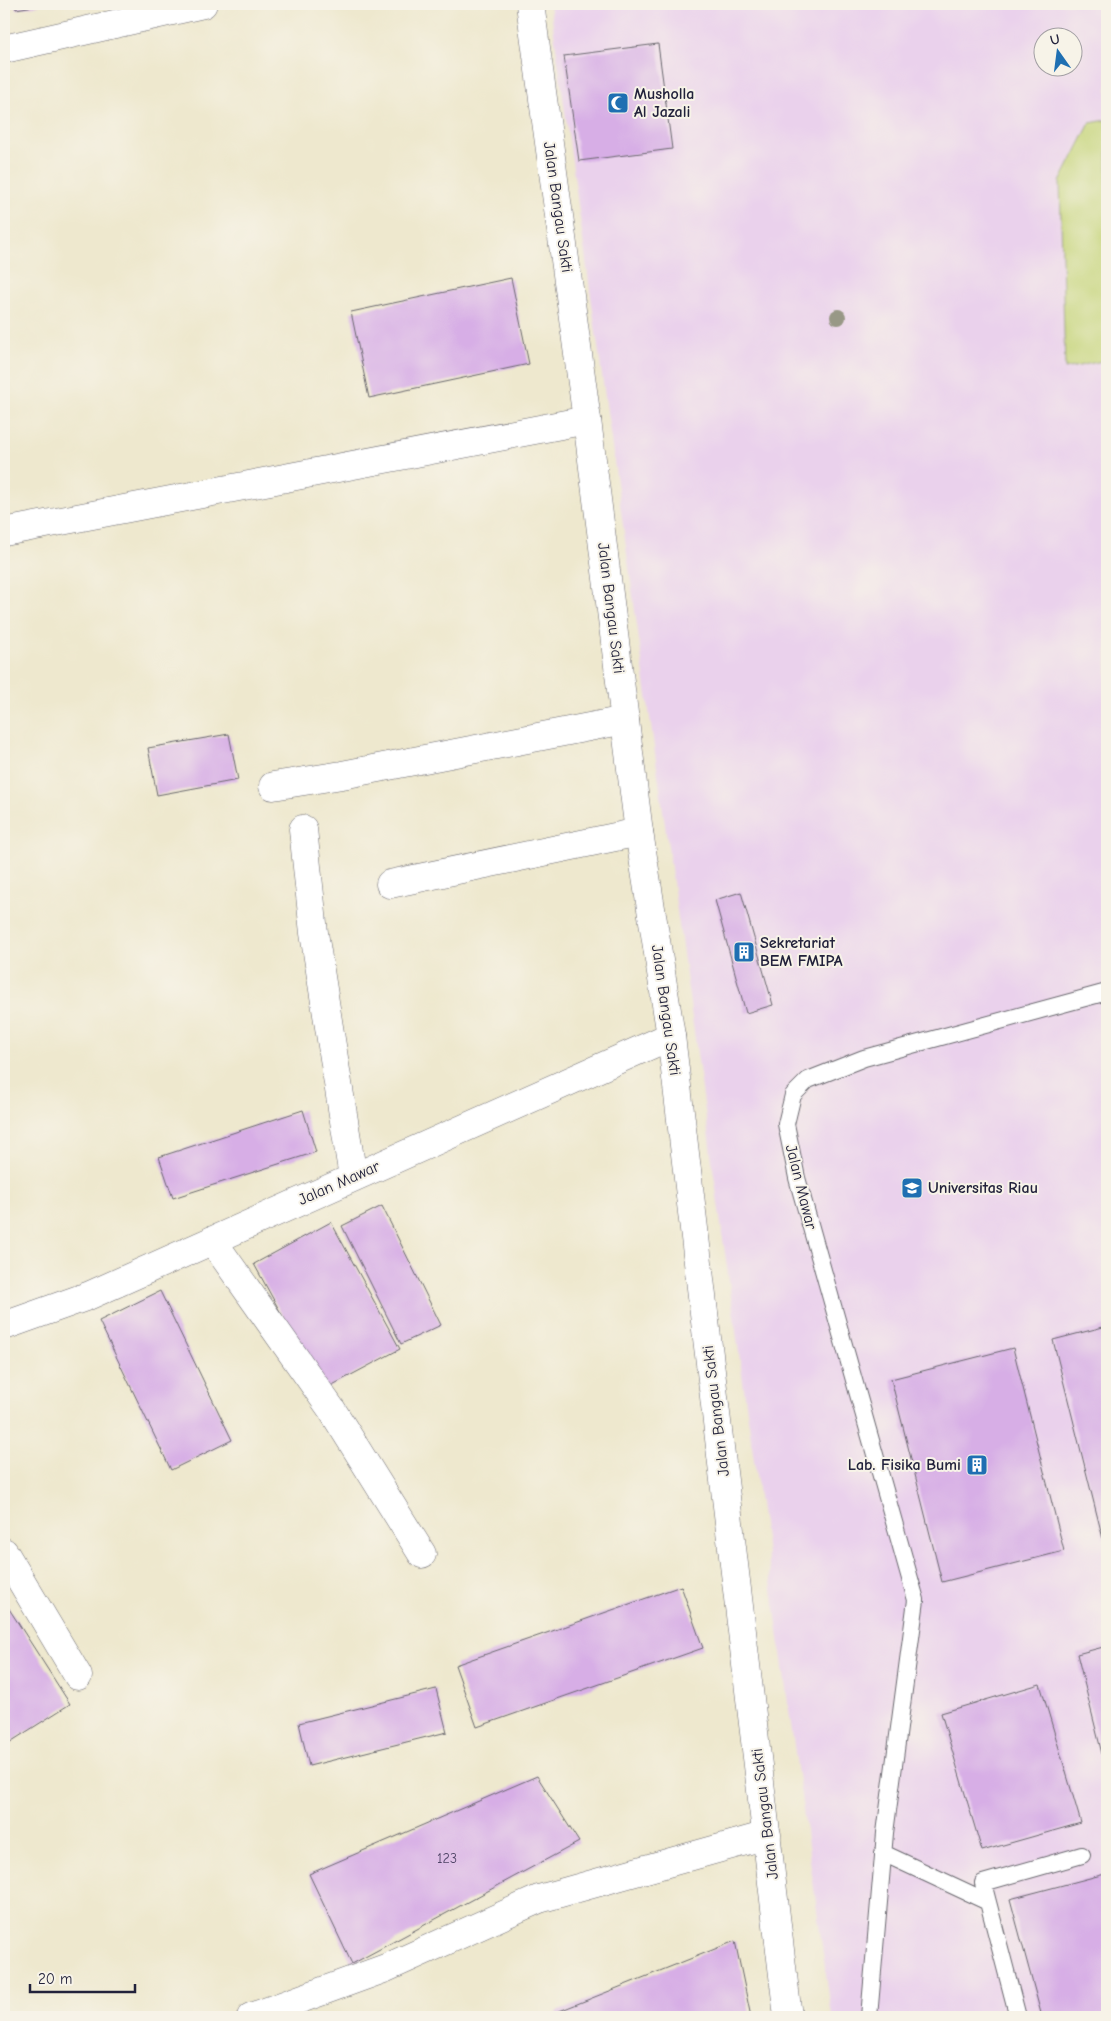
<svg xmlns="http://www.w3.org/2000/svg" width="1111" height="2021" font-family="'Comic Neue',sans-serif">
  <rect width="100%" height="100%" fill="#f7f3e8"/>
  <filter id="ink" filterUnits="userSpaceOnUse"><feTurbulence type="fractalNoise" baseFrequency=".02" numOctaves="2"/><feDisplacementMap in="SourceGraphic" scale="10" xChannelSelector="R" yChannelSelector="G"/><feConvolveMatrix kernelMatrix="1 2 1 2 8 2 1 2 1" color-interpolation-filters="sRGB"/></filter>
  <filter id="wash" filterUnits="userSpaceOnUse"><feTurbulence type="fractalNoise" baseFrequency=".0096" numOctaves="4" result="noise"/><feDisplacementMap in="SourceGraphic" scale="20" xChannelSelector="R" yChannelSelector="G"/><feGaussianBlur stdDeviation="1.12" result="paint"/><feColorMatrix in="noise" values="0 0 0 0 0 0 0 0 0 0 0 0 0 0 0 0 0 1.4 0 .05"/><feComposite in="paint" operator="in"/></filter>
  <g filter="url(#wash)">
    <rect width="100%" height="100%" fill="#eee8ce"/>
    <path fill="#ead1ec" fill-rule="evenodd" d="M550,4H1107V2017H832ZM1044,38H1074V68H1044Z"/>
    <path fill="#c3d375" stroke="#727a58" d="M1107,120V360L1065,369L1060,182L1090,123Z"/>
    <g id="blocks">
      <path fill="#d7aee6" d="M15,4H40V5L16,9Z
        M658,44L672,149L579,161L564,56Z
        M511,278L529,364L369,398L351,312Z
        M229,734L238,780L157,795L148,748Z
        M741,892L773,1005L746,1013L715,900Z
        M303,1110L316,1152L173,1198L159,1157Z
        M382,1206L441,1325L401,1344L342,1226Z
        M331,1222L400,1349L323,1390L254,1264Z
        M160,1291L232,1440L171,1470L99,1321Z
        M1107,1326V1538L1103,1539L1053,1340Z
        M1013,1348L1064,1551L942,1582L891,1379Z
        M681,1586L703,1648L477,1727L455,1665Z
        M4,1601L70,1704L4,1746Z
        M1107,1646V1774L1077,1654Z
        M1040,1684L1081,1823L982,1851L941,1713Z
        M436,1689L447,1732L309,1766L299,1723Z
        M537,1776L579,1842L352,1964L309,1874Z
        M1105,1874L1107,1883V2017H1042L1010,1899Z
        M735,1941L751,2017H558L557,2012Z"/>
    </g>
  </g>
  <g filter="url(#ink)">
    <use href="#blocks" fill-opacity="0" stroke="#69676e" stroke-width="1"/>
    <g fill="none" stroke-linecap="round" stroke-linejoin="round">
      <g stroke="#69676e" stroke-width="18">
        <path id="lane" d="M883,1853L988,1902
          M869,2017L885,1833L916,1600L797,1178L786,1124L793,1095L808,1080L864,1058L1107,992
          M1018,2017L983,1883L1082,1855"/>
      </g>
      <g stroke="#69676e" stroke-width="29">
        <path id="street" d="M4,49L203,4
          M4,532L587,420
          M273,786L342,775L625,720
          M303,829L314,933L353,1177
          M390,884L639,832
          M212,1240L332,1410L422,1554
          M4,1326L88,1296L671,1036
          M4,1552L78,1676
          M251,2017L386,1968L539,1899L767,1835"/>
      </g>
      <g stroke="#69676e" stroke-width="29">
        <path id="secondary" d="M530,4L587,420L639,832L671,1036L788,2017"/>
      </g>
      <use href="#lane" stroke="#fff" stroke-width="16"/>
      <use href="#street" stroke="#fff" stroke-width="28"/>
      <use href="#secondary" stroke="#fff" stroke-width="28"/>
    </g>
    <circle fill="#989886" cx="838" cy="317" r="8"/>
  </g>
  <defs>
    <g id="mosque-square" transform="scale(1.125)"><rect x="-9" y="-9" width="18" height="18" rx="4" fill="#1f6fb2" stroke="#f7f3e8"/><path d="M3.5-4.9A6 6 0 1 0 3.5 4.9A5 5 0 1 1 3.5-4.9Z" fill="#fff"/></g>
    <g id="building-square" transform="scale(1.125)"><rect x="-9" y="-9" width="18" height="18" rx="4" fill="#1f6fb2" stroke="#f7f3e8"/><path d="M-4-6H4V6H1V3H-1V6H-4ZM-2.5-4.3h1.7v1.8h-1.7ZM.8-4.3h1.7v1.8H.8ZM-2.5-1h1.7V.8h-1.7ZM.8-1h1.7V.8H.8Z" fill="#fff"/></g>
    <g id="university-square" transform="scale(1.125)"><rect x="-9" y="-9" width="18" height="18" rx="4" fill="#1f6fb2" stroke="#f7f3e8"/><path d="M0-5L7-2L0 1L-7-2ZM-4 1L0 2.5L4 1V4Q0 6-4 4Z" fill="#fff"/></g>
  </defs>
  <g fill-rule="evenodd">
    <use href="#mosque-square" x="618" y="103"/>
    <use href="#building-square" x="744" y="952"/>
    <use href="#university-square" x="912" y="1188"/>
    <use href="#building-square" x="977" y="1465"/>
  </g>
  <g text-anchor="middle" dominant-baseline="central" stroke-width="4" stroke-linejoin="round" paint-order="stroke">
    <g font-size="14" fill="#4f4566">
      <text x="447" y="1858">123</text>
    </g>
    <g font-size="16" font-weight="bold" fill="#22223b" stroke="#f7f3e8" text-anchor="start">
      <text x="634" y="94">Musholla<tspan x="634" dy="18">Al Jazali</tspan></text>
      <text x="760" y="943">Sekretariat<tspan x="760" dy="18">BEM FMIPA</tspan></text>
      <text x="928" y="1188">Universitas Riau</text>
      <text x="961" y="1465" text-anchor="end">Lab. Fisika Bumi</text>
    </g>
    <g font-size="16" fill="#22223b" stroke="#f7f3e8">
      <text transform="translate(558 207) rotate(82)">Jalan Bangau Sakti</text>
      <text transform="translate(611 608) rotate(83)">Jalan Bangau Sakti</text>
      <text transform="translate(666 1010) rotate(82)">Jalan Bangau Sakti</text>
      <text transform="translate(339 1183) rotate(-24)">Jalan Mawar</text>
      <text transform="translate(801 1187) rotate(76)">Jalan Mawar</text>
      <text transform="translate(716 1411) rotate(-97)">Jalan Bangau Sakti</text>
      <text transform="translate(765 1814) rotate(-97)">Jalan Bangau Sakti</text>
    </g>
  </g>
  <rect width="1111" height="2021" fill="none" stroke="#f7f3e8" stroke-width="20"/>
  <g transform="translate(1058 52) rotate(346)"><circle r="24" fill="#f7f3e8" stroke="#a29fa3"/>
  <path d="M0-4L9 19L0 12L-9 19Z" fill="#1f6fb2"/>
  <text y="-8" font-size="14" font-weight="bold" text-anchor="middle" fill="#22223b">U</text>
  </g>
  <path d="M30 1984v8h105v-8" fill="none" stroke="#22223b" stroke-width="2.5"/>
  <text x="38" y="1984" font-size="15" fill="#22223b" stroke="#f7f3e8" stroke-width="4" paint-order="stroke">20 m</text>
</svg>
